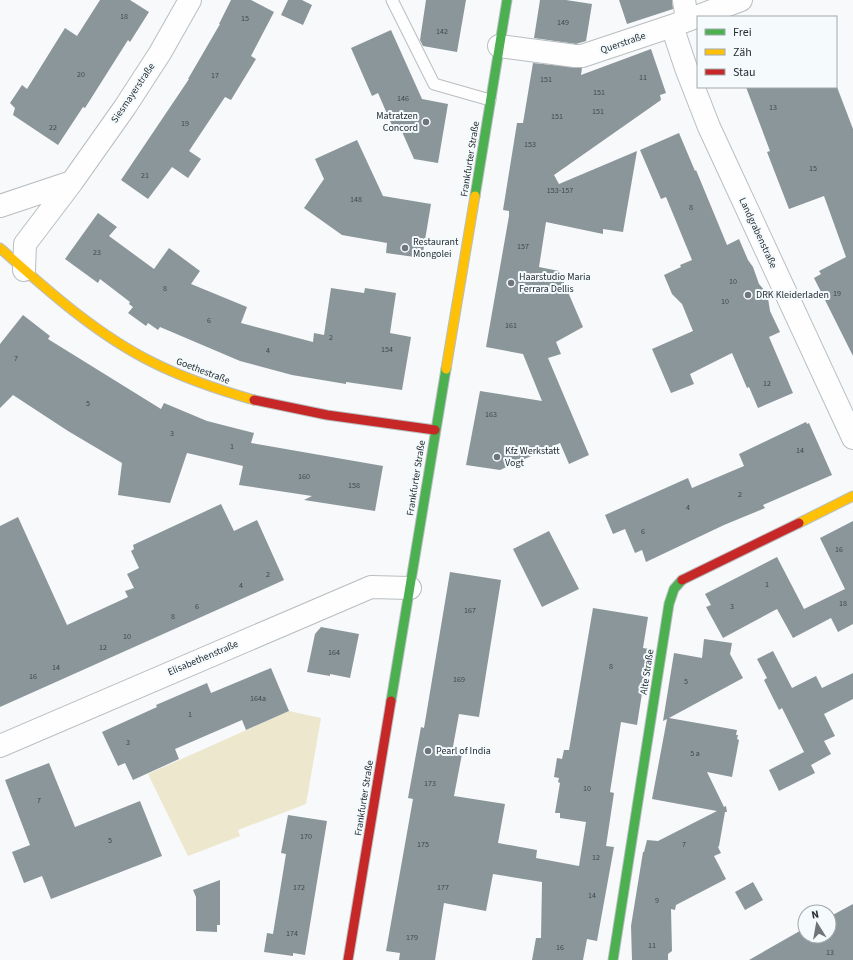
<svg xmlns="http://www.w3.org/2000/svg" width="853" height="960" font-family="'Source Sans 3',sans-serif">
  <rect width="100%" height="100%" fill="#f7f9fb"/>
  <path fill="#ede7cd" d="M289,711L321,718L306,804L238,830L240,836L188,856L148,774Z"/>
  <path fill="#8b969b" d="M100,0H130L149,12L130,42L128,40L85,108L83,107L58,145L13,115L15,108L10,103L22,85L27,89L65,28L77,36Z
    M231,0H251L274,12L251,56L256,59L231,100L225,97L189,151L201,159L188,178L172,167L148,199L121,180L189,79H188L220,24H219Z
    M288,0H302L312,5L303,25L281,15Z
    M426,0H466L457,52L423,46L420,40Z
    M540,0H566L592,4L586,41L576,44L534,38Z
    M619,0H672L673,9L627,24Z
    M391,30L422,99L448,104L438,163L414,159L400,127L394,130L378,93L372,96L351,48Z
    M651,49L666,93L660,95L661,100L554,175L559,184L637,151L623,232L603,229V234L546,222L539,267L559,271L583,327L556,342L561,354L548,358L589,455L569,464L560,443L500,470L466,465L480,391L542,401L523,354L486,347L509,216V211L503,210L517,123H523L533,63L582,68L581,75Z
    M746,87H837L853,129V356L814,278L821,274L819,271L846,257L824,196L789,209L767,152L770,151Z
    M679,133L695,171L696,170L727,245L739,239L748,260L753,267L759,284L765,291L768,298L770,311L780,332L769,337L793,393L758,408L749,387L747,388L732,353L690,374L694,384L671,393L652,349L693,331L682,304L672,294L664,275L681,267L680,265L692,260L666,197L661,199L640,150Z
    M357,140L383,196L431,204L422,258L386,253L387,243L342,235L304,208L324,179L315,159Z
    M98,213L117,227L109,236L154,269L169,248L200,271L191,284L247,307L241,323L313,342L314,333L324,335L331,288L364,293L365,288L396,293L390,333L411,337L402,390L346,382V384L292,375L240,361L160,327L158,330L148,323L146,326L128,313L133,307L129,304L130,302L100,279L98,283L65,259Z
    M23,315L50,336L48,339L161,409L164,403L207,421L254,433L251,443L383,466L375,511L304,500L312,496L239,485L243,466L187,453L170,503L118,495L122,463L68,431L13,395L0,408V344Z
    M806,422L807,424L809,423L832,475L763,505L765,508L724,525L646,562L642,550L635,553L625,529L613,534L605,515L688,478L692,488L744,466L739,454Z
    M221,504L234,531L257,520L284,580L0,707V526L18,517L67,625L128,597L125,591L134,588L127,574L139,568L131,551L134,549L133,545Z
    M853,521V624L838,632L831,618L793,638L777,609L723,638L706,607L711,605L705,594L777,557L804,609L845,589L820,538Z
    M549,531L579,589L542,607L513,549Z
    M450,572L501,580L479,717L459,714L452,752L462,754L454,796L505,804L498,843L537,850L536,858L579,866L586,822L560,818V813H555L560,783L558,782L559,778L554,777L557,758L562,759L564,750H569L593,608L648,617L643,648L649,649L637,725L621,722L610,792L614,793L606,846L614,847L597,941L587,939L583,960H532L536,938H541L542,882L493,874L486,911L444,903L435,960H399L400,953L386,951L413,799L408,798L421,727L424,728Z
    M321,627L359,634L350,678L330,674V676L307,672L315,634Z
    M704,639L732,643L730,654L743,678L669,718L737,730L736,735H738L737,739L739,740L732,777L707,772L724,807L726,806L727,812H725L719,846L718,847L721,853L714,856L726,879L676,905L675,910L671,909L672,951L668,954V960H632L631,926L643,852H644L647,840L658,841L717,811L652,799L667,719L663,721L674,653L702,658Z
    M773,651L792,688L816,676L822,688L853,673V699L824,714L835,736L824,741L831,754L811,765L815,773L779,791L769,770L804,752L807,758L782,708L779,710L764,680L767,678L757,659Z
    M271,668L289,711L246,730L242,720L175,749L179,759L133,780L125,763L118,766L102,732L157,707L156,705L207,683L211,693Z
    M49,763L75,827L140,801L162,856L51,899L42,876L24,883L12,852L30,845L5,780Z
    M288,815L327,821L305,955L293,953V956L264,952L267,933L273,934L286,854L281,853Z
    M220,880V925H217V932L196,931V897L193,890Z
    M753,882L763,900L745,910L735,892Z
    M853,904V960H749L805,928V936H829V917Z"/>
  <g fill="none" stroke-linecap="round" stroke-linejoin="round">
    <g stroke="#b9bec1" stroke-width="13">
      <path id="lane" d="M392,0L434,84L490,100"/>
    </g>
    <g stroke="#b9bec1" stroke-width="24">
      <path id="street" d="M684,0L687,20
        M672,26L686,68L709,127L853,438
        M499,46L575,56H582L672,26L741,0
        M0,206L72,182L125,107L160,53L190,0
        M24,270L25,244L72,182
        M0,746L371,587L410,588"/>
    </g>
    <g stroke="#b9bec1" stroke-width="11">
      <path id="fast" d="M475,196L507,0
        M391,701L446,369
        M613,960L669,604L674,589L682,580"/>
    </g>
    <g stroke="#b9bec1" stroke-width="11">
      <path id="slow" d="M0,248C47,290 97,335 154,363C186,379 219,390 254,400
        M446,369L475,196
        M799,523L853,496"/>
    </g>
    <g stroke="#b9bec1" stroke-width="11">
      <path id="jam" d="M254,400L327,415L435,430
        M682,580L799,523
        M348,960L391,701"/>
    </g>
    <use href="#lane" stroke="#fefefe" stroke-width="11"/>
    <use href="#street" stroke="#fefefe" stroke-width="22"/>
    <use href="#fast" stroke="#4caf50" stroke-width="9"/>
    <use href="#slow" stroke="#ffc107" stroke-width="9"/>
    <use href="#jam" stroke="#c62828" stroke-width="9"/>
  </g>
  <g fill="#6e767a" stroke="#f5fafd" stroke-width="1.5">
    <circle cx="426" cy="122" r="4"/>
    <circle cx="405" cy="248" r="4"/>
    <circle cx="511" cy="283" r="4"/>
    <circle cx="748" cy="295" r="4"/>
    <circle cx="497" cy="457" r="4"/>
    <circle cx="428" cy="751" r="4"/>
  </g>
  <g text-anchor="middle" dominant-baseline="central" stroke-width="4" stroke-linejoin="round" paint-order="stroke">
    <g font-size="8" fill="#3e494e">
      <text x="124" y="16">18</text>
      <text x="245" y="18">15</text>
      <text x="563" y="22">149</text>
      <text x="442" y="31">142</text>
      <text x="81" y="74">20</text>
      <text x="215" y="75">17</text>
      <text x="643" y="77">11</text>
      <text x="546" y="79">151</text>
      <text x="599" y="92">151</text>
      <text x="403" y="98">146</text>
      <text x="773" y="107">13</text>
      <text x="598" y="111">151</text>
      <text x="557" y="116">151</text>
      <text x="185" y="123">19</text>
      <text x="53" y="127">22</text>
      <text x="530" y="144">153</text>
      <text x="813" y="168">15</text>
      <text x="145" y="175">21</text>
      <text x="560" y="190">153-157</text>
      <text x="356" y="199">148</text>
      <text x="691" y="207">8</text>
      <text x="523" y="246">157</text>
      <text x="97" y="252">23</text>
      <text x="733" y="281">10</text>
      <text x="165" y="288">8</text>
      <text x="837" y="293">19</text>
      <text x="725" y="301">10</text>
      <text x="209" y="320">6</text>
      <text x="511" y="325">161</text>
      <text x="331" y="337">2</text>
      <text x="387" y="349">154</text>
      <text x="268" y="350">4</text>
      <text x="16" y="358">7</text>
      <text x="767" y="383">12</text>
      <text x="88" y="403">5</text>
      <text x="491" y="414">163</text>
      <text x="172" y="433">3</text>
      <text x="232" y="446">1</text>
      <text x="800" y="450">14</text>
      <text x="304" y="476">160</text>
      <text x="354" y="485">158</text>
      <text x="740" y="494">2</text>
      <text x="688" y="507">4</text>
      <text x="643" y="531">6</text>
      <text x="839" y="549">16</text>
      <text x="268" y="574">2</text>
      <text x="767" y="584">1</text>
      <text x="241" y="585">4</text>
      <text x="843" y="603">18</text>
      <text x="197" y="606">6</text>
      <text x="732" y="606">3</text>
      <text x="470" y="610">167</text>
      <text x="173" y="616">8</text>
      <text x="127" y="636">10</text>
      <text x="103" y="647">12</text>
      <text x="334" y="652">164</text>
      <text x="611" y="666">8</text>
      <text x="56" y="667">14</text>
      <text x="33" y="676">16</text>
      <text x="459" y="679">169</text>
      <text x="686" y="681">5</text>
      <text x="258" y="698">164a</text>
      <text x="190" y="714">1</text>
      <text x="128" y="742">3</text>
      <text x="695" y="753">5 a</text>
      <text x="430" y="783">173</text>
      <text x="587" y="788">10</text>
      <text x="39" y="800">7</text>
      <text x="306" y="836">170</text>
      <text x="110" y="840">5</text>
      <text x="423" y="844">175</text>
      <text x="684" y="844">7</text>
      <text x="596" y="857">12</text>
      <text x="299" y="887">172</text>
      <text x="443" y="887">177</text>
      <text x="592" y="895">14</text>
      <text x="657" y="900">9</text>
      <text x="292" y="933">174</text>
      <text x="412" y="937">179</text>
      <text x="652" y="945">11</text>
      <text x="560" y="947">16</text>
      <text x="830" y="952">13</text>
    </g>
    <g font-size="10" fill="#252f34" stroke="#f5fafd">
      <text transform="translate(623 43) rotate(-19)">Querstraße</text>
      <text transform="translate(133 93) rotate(-56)">Siesmayerstraße</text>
      <text transform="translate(470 159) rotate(-81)">Frankfurter Straße</text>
      <text transform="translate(758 233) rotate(65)">Landgrabenstraße</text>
      <text transform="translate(203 371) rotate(21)">Goethestraße</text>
      <text transform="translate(416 478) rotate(-81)">Frankfurter Straße</text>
      <text transform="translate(203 658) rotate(-23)">Elisabethenstraße</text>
      <text transform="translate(647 672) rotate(-81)">Alte Straße</text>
      <text transform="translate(364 798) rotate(-81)">Frankfurter Straße</text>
    </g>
    <g font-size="10" fill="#252f34" stroke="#f5fafd" text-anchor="start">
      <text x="418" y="116" text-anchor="end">Matratzen<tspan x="418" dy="12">Concord</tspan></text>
      <text x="413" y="242">Restaurant<tspan x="413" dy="12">Mongolei</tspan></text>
      <text x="519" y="277">Haarstudio Maria<tspan x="519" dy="12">Ferrara Dellis</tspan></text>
      <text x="756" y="295">DRK Kleiderladen</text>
      <text x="505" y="451">Kfz Werkstatt<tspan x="505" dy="12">Vogt</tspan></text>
      <text x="436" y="751">Pearl of India</text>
    </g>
  </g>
  <rect x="697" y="16" width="140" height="72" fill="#f5fafd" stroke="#a2a9ad"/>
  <rect x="705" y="29" width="20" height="6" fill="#4caf50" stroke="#a2a9ad"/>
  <text x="733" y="36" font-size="12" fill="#252f34">Frei</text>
  <rect x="705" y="49" width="20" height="6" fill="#ffc107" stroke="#a2a9ad"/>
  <text x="733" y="56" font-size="12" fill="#252f34">Zäh</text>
  <rect x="705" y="69" width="20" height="6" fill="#c62828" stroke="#a2a9ad"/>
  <text x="733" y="76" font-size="12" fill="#252f34">Stau</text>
  <g transform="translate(817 924) rotate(349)"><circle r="19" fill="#f5fafd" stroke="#a2a9ad"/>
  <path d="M0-3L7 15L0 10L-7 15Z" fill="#6e767a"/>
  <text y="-6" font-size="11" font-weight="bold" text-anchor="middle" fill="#252f34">N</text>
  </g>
</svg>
